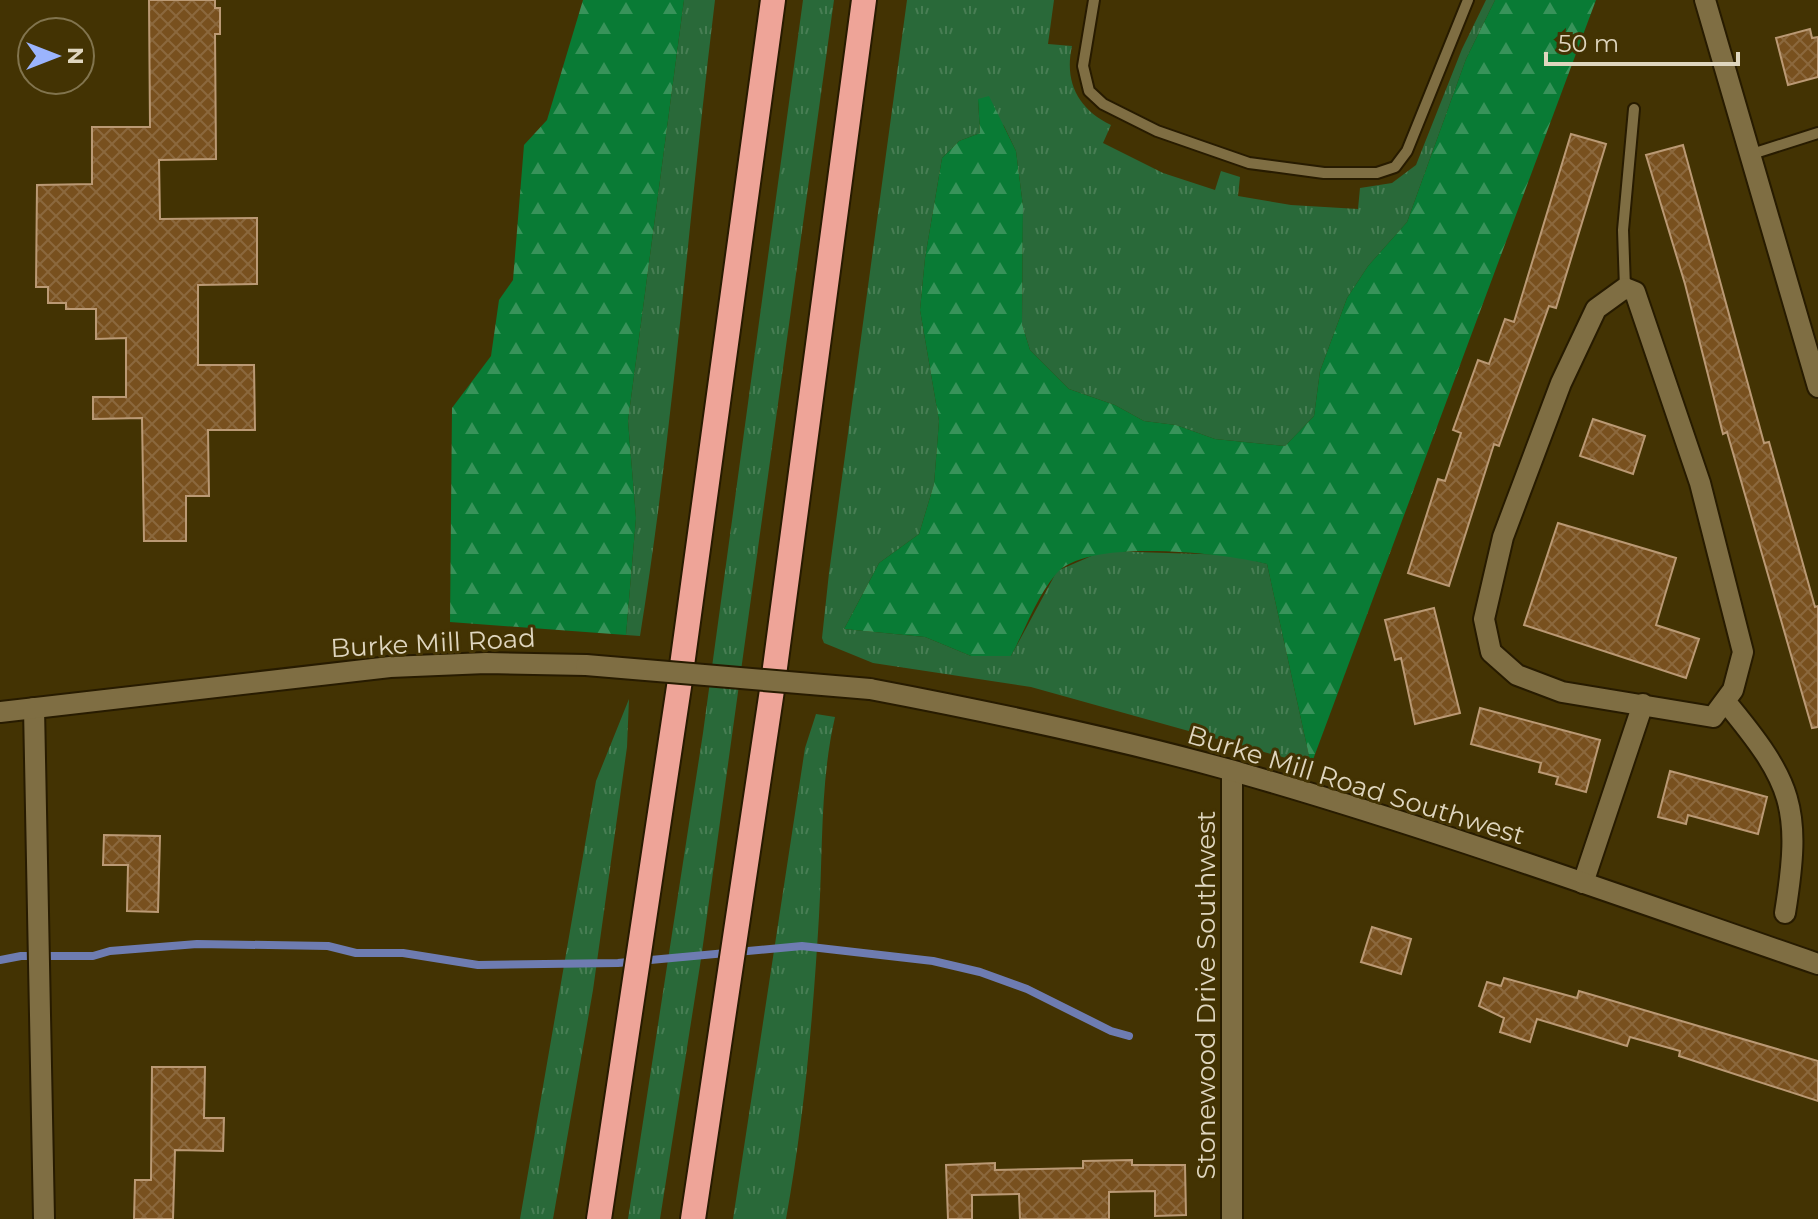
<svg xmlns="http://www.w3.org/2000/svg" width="1818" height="1219" font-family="Montserrat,sans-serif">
  <defs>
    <pattern id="grass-tufts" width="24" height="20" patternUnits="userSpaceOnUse" patternTransform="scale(2)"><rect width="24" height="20" fill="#296939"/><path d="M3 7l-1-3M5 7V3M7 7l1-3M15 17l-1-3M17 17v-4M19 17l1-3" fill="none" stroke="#487e54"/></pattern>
    <pattern id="forest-firs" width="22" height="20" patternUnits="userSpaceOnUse" patternTransform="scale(2)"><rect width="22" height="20" fill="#097b35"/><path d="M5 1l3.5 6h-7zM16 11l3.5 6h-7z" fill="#38935a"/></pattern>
    <pattern id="building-cross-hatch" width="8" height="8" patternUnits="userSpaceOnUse" patternTransform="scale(2)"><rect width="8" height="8" fill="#78501e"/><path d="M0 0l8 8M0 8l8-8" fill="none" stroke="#8b683d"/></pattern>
  </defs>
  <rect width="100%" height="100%" fill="#433303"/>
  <path fill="url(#grass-tufts)" d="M684,0H715C689,212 674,425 640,636L626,635L636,518L628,421Z
    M803,0H834L701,959L660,1219H628L703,733Z
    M907,0H1054L1048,44L1072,46C1064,82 1078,109 1111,125L1103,143L1163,173L1215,190L1221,171L1240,177L1238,196L1291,205L1358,209L1360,188L1392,183L1416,165L1462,49L1486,0H1495L1466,59L1407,222L1368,266L1347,298L1320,371L1314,416L1285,446L1215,439L1176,425L1144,421L1115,405L1069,389L1030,350L1022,324L1023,206L1016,151L1004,126L978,99L980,133L959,141L942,158L925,258L920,310L939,421L934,484L919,534L879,563L844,629L925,637L971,656H1011L1057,571L1103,551L1232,555L1267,564L1311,765L1031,687L873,663L824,643L822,638L829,573Z
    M629,699L627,747L593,990L553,1219H520L596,781Z
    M816,714L835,717C820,782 823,849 819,916C813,1018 804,1119 786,1219H733L805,748Z"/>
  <path fill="url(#forest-firs)" d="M583,0H684L628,421L636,518L626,635L450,622L452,408L491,356L499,300L513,280L524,145L547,120Z
    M1495,0H1596L1311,765L1267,564C1224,553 1086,537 1056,574C1037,596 1025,630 1011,656H971L925,637L844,629L879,563L919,534L934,484L939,421L920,310L925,258L942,158L959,141L980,133L978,99L989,96L1016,151L1023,206L1022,324L1030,350L1069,389L1115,405L1144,421L1176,425L1215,439L1285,446L1314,416L1320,371L1347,298L1368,266L1407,222L1466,59Z"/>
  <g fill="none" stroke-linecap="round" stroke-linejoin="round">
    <path stroke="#6e7cb1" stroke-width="8" d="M0,960L21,956H93L110,951L197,944L328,946L356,953H403L478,965L618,963L802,946L933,961L980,972L1027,989L1111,1031L1129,1036"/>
  </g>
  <path fill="url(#building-cross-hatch)" stroke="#ba9974" stroke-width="2" d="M149,0H215V8H220V34H215L216,159L159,160L160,219L257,218V284L198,285V365H254L255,430H208L209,496H186V541H144L142,418L93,419V397H126V338L96,339V309H66V303H48V287H36L37,185L92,184V127H150Z
    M1810,29L1812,38L1818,37V77L1788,85L1776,38Z
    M1571,134L1606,144L1556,308L1549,306L1499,446L1494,444L1449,586L1408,573L1438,479L1445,481L1461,433L1453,430L1478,360L1489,364L1505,319L1514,322Z
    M1683,145L1764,443L1769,442L1815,607L1818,606V727L1812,728L1727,432L1723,434L1685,284L1646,155Z
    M1593,419L1645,436L1633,474L1580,456Z
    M1558,523L1676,558L1656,625L1699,639L1686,678L1524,625Z
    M1434,608L1460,713L1415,724L1401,658L1395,660L1385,620Z
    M1480,708L1600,740L1586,792L1556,784L1558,777L1539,772L1541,763L1471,744Z
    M1670,771L1767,797L1758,834L1688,815L1686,824L1658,817Z
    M104,835L160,836L158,912L127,911L128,865H103Z
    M1372,927L1411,939L1401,974L1361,962Z
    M1504,978L1577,998L1579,991L1818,1061V1101L1679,1056L1680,1051L1630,1037L1627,1046L1537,1019L1530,1042L1500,1032L1504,1018L1479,1006L1487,982L1501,986Z
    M152,1067H205L204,1118H224L223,1151L175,1150L173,1219H134L135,1180H151Z
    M1132,1160V1165H1185L1186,1215L1155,1216V1191L1109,1192V1219H1020L1019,1194L972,1195V1219H948L946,1165L995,1163V1170L1083,1168V1161Z"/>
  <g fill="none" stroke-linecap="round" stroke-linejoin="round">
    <g stroke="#271b00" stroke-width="14">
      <path id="service" d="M1094,0L1083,66L1089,91L1103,104L1157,131L1249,163L1324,173H1377L1395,167L1407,151L1468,0
        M1752,154L1818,133
        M1625,288L1623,230L1634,109"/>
    </g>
    <g stroke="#271b00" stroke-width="24">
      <path id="minor" d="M1705,0L1818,387
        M1625,288L1635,292L1700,483L1743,652L1733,690L1713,717L1562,692L1517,675L1491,652L1484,619L1503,537L1561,383L1596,309Z
        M1725,701C1793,783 1802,807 1785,913
        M34,708L44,1219
        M1232,771V1219
        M1583,883L1643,704"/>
    </g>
    <g stroke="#271b00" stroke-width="24">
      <path id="tertiary" d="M870,689C991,712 1111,737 1230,770C1428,826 1623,897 1818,964
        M0,712L390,667L486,663L586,665"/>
    </g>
    <g stroke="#271b00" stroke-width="28">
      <path id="motorway" d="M599,1219L680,680L773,0
        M693,1219L772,690L864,0"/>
    </g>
    <use href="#service" stroke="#7f6e43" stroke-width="10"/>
    <use href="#minor" stroke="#7f6e43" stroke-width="20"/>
    <use href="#tertiary" stroke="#7f6e43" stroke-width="20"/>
    <use href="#motorway" stroke="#eea498" stroke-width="24"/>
    <g stroke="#271b00" stroke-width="24" stroke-linecap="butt">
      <path id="tertiary-bridge" d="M586,665L870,689"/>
    </g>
    <use href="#tertiary-bridge" stroke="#7f6e43" stroke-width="20"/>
  </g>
  <g text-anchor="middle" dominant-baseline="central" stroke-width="6" stroke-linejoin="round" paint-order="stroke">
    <g font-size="26" fill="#dfd6bf" stroke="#433303">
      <text transform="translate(433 643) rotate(-3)">Burke Mill Road</text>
      <text transform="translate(1356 785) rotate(17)">Burke Mill Road Southwest</text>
      <text transform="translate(1206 995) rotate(-90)">Stonewood Drive Southwest</text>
    </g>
  </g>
  <g transform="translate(56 56) rotate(90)"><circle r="38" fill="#433303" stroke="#81744e" stroke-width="2"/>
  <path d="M0-6L14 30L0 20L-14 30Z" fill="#9bb4fd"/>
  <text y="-12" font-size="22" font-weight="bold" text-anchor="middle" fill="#dfd6bf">N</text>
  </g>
  <path d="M1546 52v12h192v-12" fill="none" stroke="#dfd6bf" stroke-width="4"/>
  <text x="1558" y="52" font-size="24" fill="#dfd6bf" stroke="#433303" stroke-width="6" paint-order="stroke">50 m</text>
</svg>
